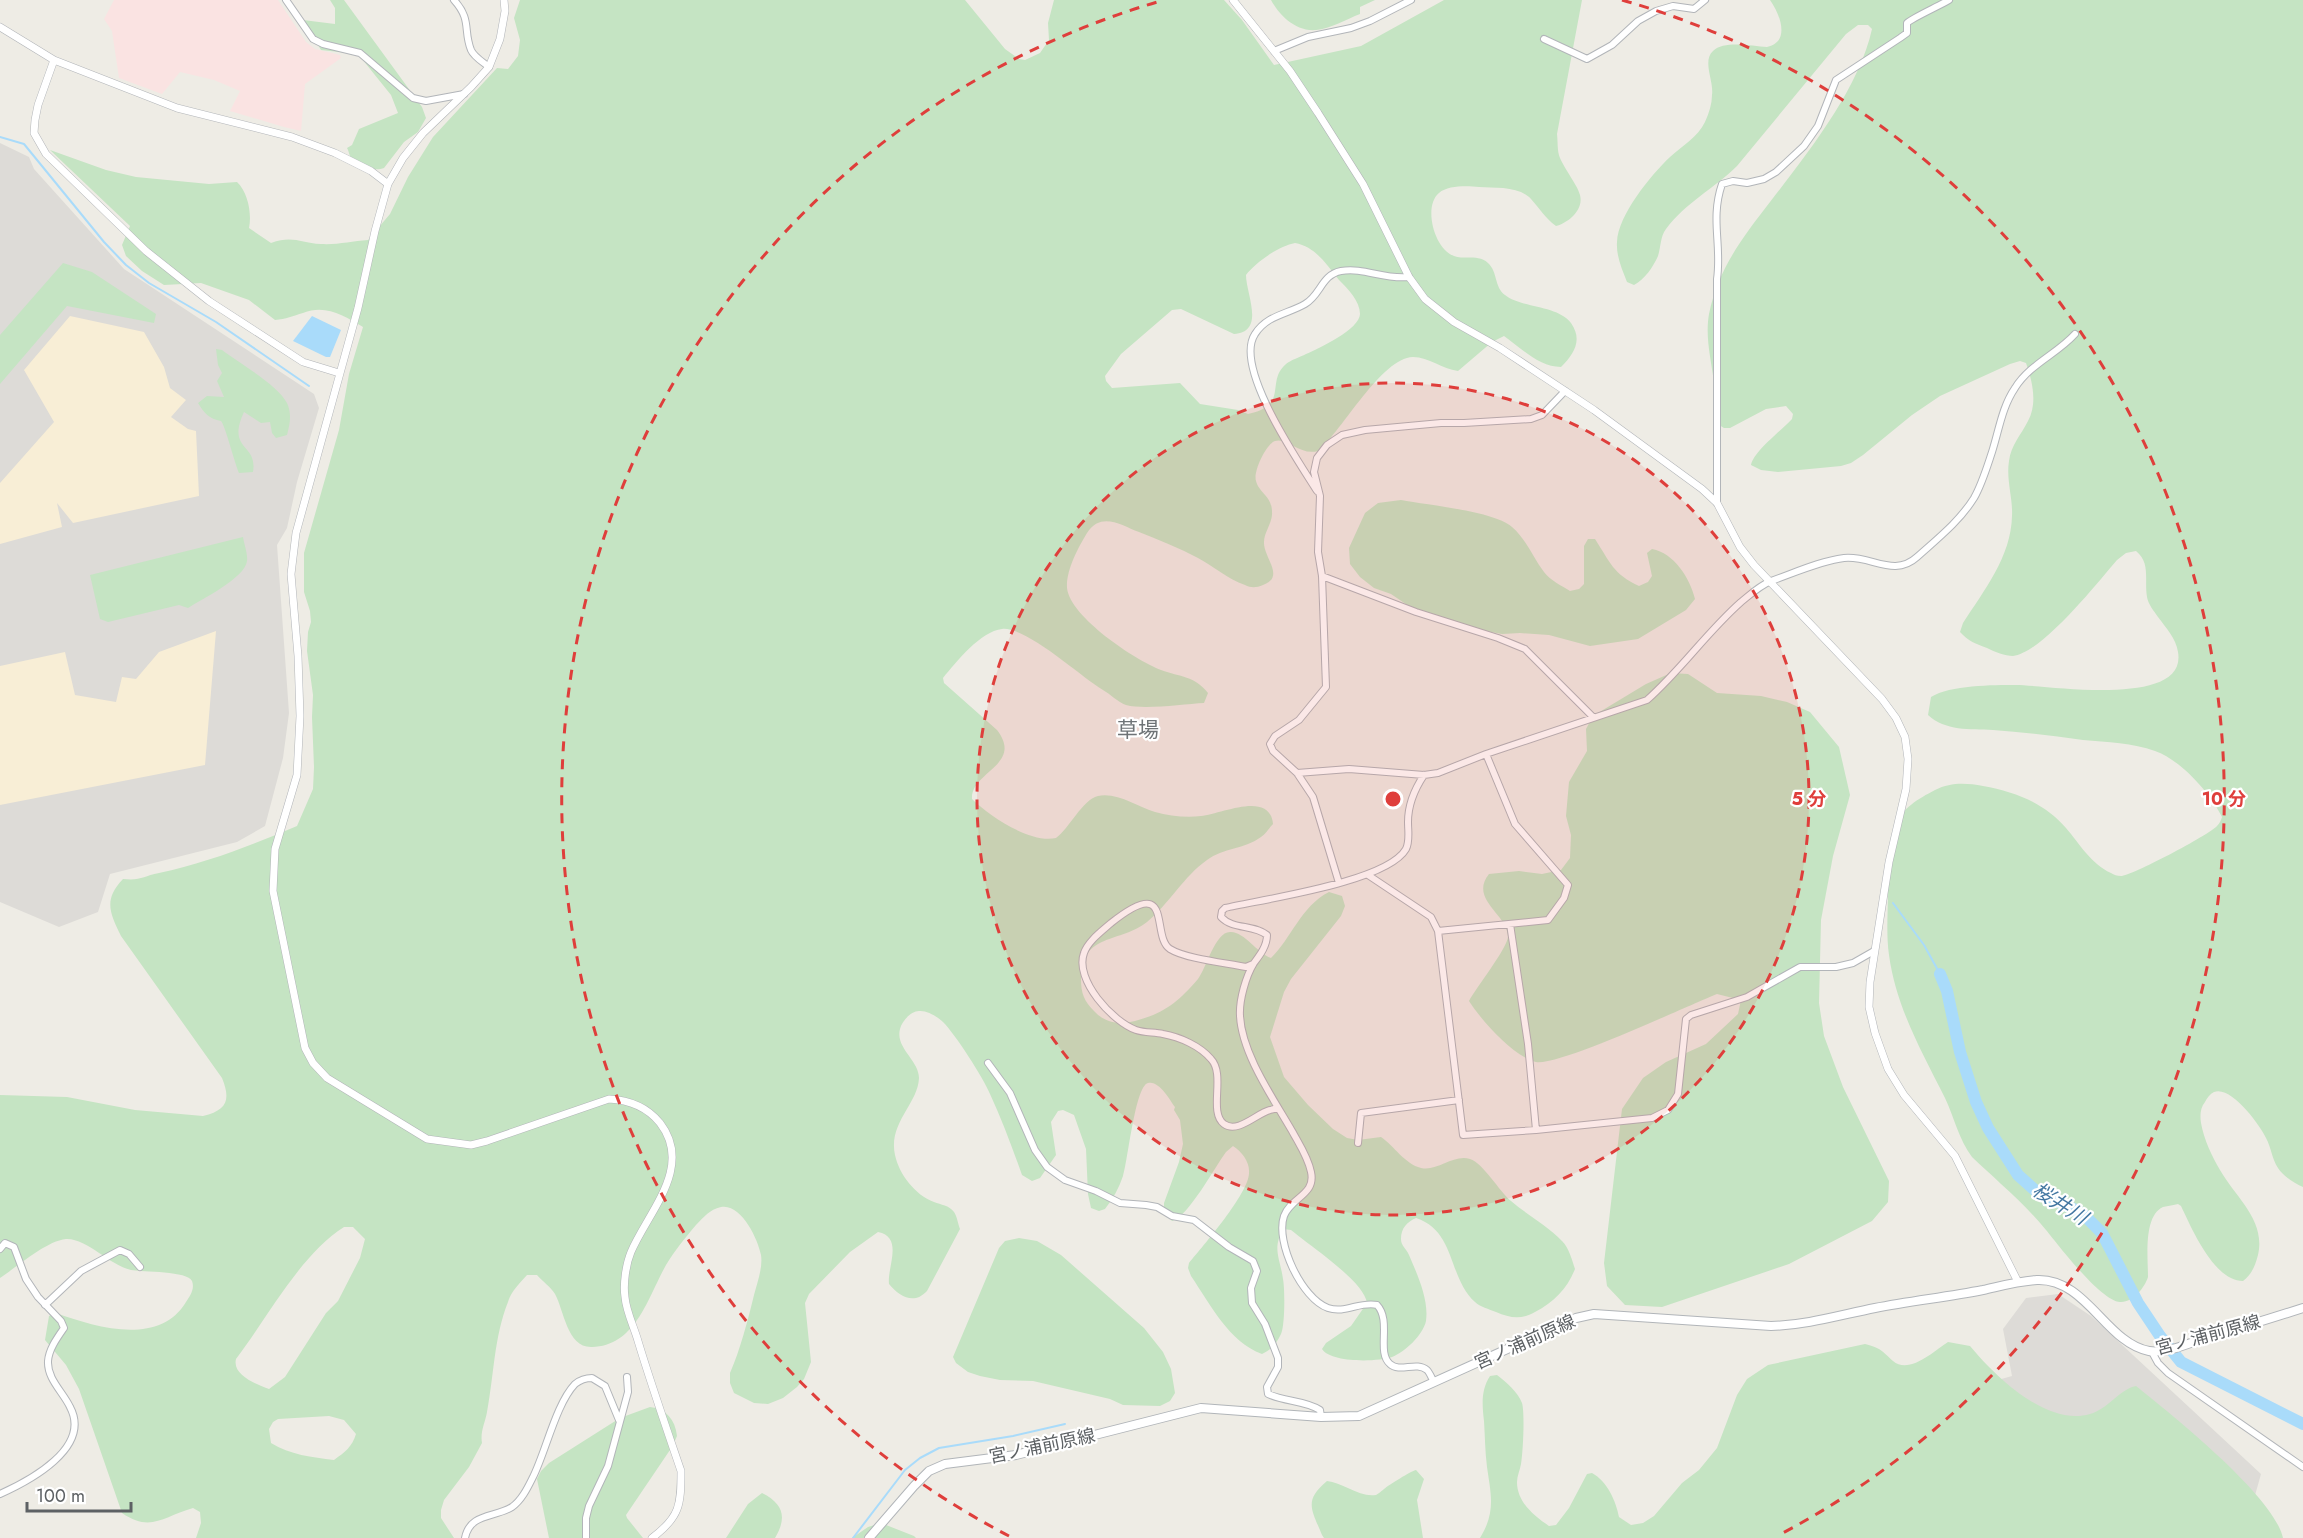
<svg xmlns="http://www.w3.org/2000/svg" width="2303" height="1538" font-family="Jost,'Noto Sans JP',sans-serif">
  <rect width="100%" height="100%" fill="#eeece5"/>
  <path fill="#dddbd7" d="M0,143L29,157L34,169L124,269L314,394L319,408L297,482L287,528L277,545L289,713L283,758L265,826L237,842L110,874L98,912L59,927L0,902Z
    M2058,1294L2091,1316L2261,1474L2243,1538H1841L1980,1385L2012,1376L2003,1329L2026,1298Z"/>
  <path fill="#fae3e2" d="M114,0H278L306,42L315,49L340,55L341,58L305,84L301,131L284,127L230,111L240,91L214,80L180,72L162,94L119,78L112,31L104,19Z"/>
  <path fill="#c5e4c3" fill-rule="evenodd" d="M330,0H344L422,107L426,118L418,132L404,142L384,168C374,172 357,166 351,158C350,157 348,149 347,148L352,145L359,129L398,113L391,95L358,54L321,50L303,20L335,24V8Z
    M520,0H965L1005,49L1019,59L1025,60L1040,53L1049,40L1048,23L1054,0H1224L1242,20L1274,65L1361,46L1444,0H1582L1557,134C1558,142 1557,151 1560,158C1564,168 1578,186 1580,195C1584,210 1568,223 1556,226C1545,218 1540,209 1531,199C1519,186 1496,188 1479,187C1468,186 1448,185 1439,193C1423,206 1434,249 1454,256C1465,260 1478,254 1488,263C1498,272 1494,287 1505,295C1521,308 1558,305 1571,323C1583,340 1574,354 1561,367C1539,367 1521,348 1504,336L1492,342L1458,371C1442,369 1429,357 1413,357C1381,358 1343,430 1318,451C1300,456 1287,437 1275,441C1266,444 1253,472 1256,481C1259,493 1272,496 1272,512C1273,522 1264,532 1264,542C1263,557 1286,577 1263,585C1256,588 1251,588 1245,585C1228,579 1213,566 1198,558C1179,548 1159,540 1139,532C1121,525 1101,511 1087,533C1078,548 1066,570 1067,588C1070,617 1135,660 1161,670C1180,677 1195,676 1208,693L1204,703C1184,704 1144,710 1126,705C1118,702 1110,694 1103,690C1080,676 1026,626 1002,629C981,631 956,662 943,678L944,683L997,730C1024,765 970,772 972,799C989,816 1031,844 1056,838C1069,829 1082,800 1098,796C1117,792 1138,807 1155,812C1169,816 1187,818 1201,816C1221,814 1270,790 1273,824C1269,828 1266,834 1261,837C1245,849 1223,848 1207,860C1184,876 1169,904 1147,922C1121,943 1080,933 1081,979C1081,993 1084,1001 1094,1011C1105,1023 1119,1025 1135,1021C1165,1013 1178,1002 1198,979C1206,969 1215,932 1230,932C1244,931 1257,953 1271,958C1291,939 1301,906 1329,892L1342,896L1345,906L1341,916L1291,979L1284,992L1270,1037L1284,1077L1308,1105L1333,1129L1347,1138L1358,1140L1381,1137C1394,1146 1405,1164 1421,1168C1437,1172 1453,1154 1470,1159C1483,1163 1499,1191 1511,1201C1527,1215 1547,1225 1562,1241C1569,1248 1572,1260 1575,1269C1567,1289 1554,1302 1535,1312C1521,1320 1510,1318 1496,1312C1489,1309 1480,1307 1475,1302C1448,1278 1456,1231 1416,1218C1407,1222 1401,1228 1401,1239C1401,1246 1406,1248 1409,1255C1417,1274 1429,1299 1426,1321C1423,1335 1405,1352 1392,1357C1377,1362 1331,1363 1322,1349L1326,1343L1351,1326L1367,1303C1364,1281 1310,1246 1291,1230L1283,1229C1272,1249 1280,1258 1283,1279C1285,1289 1285,1326 1281,1334C1277,1343 1271,1350 1262,1354C1229,1342 1210,1304 1191,1276L1188,1268L1189,1263C1203,1246 1249,1193 1249,1173C1250,1162 1242,1152 1233,1146L1226,1152C1215,1167 1188,1217 1172,1221L1164,1211V1203L1179,1162L1183,1144L1180,1120L1174,1110L1175,1107C1170,1100 1159,1080 1148,1083C1135,1086 1128,1161 1123,1176C1119,1188 1113,1199 1105,1209L1099,1211L1091,1208L1088,1194L1086,1149L1074,1115L1063,1110L1058,1111L1051,1122L1056,1155L1040,1178L1032,1181L1022,1175C1012,1147 1002,1120 990,1094C983,1077 955,1034 943,1022C937,1016 926,1010 919,1011C911,1011 902,1021 900,1029C895,1048 919,1060 919,1078C918,1104 888,1123 895,1155C899,1174 915,1195 934,1202C941,1205 949,1205 954,1212C957,1216 958,1224 960,1229L927,1291C914,1305 900,1297 889,1284C887,1267 904,1237 878,1232L850,1252L809,1294L805,1303L811,1362L804,1379L797,1387L783,1398L768,1404L754,1403L734,1393L730,1383V1373C740,1350 748,1320 754,1295C757,1283 763,1268 761,1255C758,1239 741,1203 721,1207C709,1210 705,1216 696,1225C685,1238 675,1250 666,1265C648,1297 636,1346 592,1347C567,1348 564,1310 555,1294C551,1287 542,1281 537,1275H527C520,1283 511,1291 508,1302C494,1337 494,1375 487,1412C485,1423 480,1432 482,1443L469,1467L444,1500L441,1510V1518L454,1538H196L201,1523L200,1512L193,1508C164,1516 151,1533 122,1513L79,1389L66,1365L45,1340L49,1316L56,1313C95,1327 159,1347 186,1302C190,1296 195,1289 192,1281C188,1271 143,1272 131,1270C109,1265 87,1238 66,1239C46,1241 17,1267 0,1278V1095L67,1097L135,1110L203,1116C227,1110 231,1100 222,1078L121,936C110,913 103,900 123,879C141,881 143,876 159,873C207,863 252,845 297,826L313,789L314,767L312,717L313,695L307,651L308,632L311,622L310,611L304,592V553L339,430L349,374L363,327C344,316 326,304 303,313C293,316 286,319 275,320L249,300L201,283L164,285L142,271L126,256L122,245L130,226L50,150L106,170L136,177L209,184L237,182C248,192 252,214 249,228L271,243C293,235 300,243 321,244C337,245 352,241 368,240L390,214L408,177L433,137L497,68L508,69L518,56L520,40L514,18ZM1295,243C1316,247 1326,264 1339,280C1348,289 1360,301 1360,314C1360,329 1318,349 1306,354C1300,357 1291,360 1286,364C1265,382 1290,405 1248,414L1238,410L1200,404L1180,383L1112,388L1106,381L1105,376L1121,354L1172,310L1181,309L1234,334C1266,332 1246,294 1246,275C1256,262 1279,246 1295,243ZM344,1227H353L365,1239L360,1258L338,1301L326,1313L285,1377L269,1389C256,1384 232,1375 236,1359C268,1317 300,1255 344,1227ZM329,1416L344,1420L356,1434C352,1447 345,1452 334,1460C312,1457 290,1455 271,1443L269,1429L273,1422L278,1419Z
    M1271,0H1375L1360,7V14C1347,19 1330,29 1316,30C1296,32 1279,15 1271,0Z
    M1770,0H2303V1187C2294,1183 2284,1177 2278,1168C2272,1159 2271,1147 2266,1138C2260,1125 2231,1085 2214,1092C2210,1094 2207,1098 2205,1102C2200,1108 2200,1116 2201,1123C2204,1140 2212,1156 2220,1170C2236,1198 2266,1220 2258,1255C2255,1266 2252,1274 2243,1281C2214,1281 2192,1229 2181,1206L2178,1204C2174,1205 2168,1206 2163,1207C2143,1216 2148,1258 2148,1277C2145,1287 2133,1303 2120,1302C2101,1301 2059,1246 2046,1230C2032,1213 2018,1199 2001,1184C1992,1175 1981,1166 1972,1157C1959,1140 1954,1117 1945,1098C1922,1052 1896,1007 1889,955C1886,934 1888,912 1888,890C1889,870 1888,845 1895,826C1902,808 1918,799 1935,790C1951,782 1966,783 1983,786C2015,792 2043,802 2066,828C2079,843 2091,864 2111,873C2114,875 2117,876 2121,876C2131,876 2209,835 2217,826C2220,823 2221,820 2222,817C2210,793 2181,760 2155,751C2133,743 2107,742 2083,740C2053,736 2023,732 1993,730C1970,729 1945,731 1928,715L1931,697C1950,685 1993,685 2016,685C2046,685 2188,709 2178,652C2176,638 2166,628 2158,617C2154,611 2148,604 2147,597C2144,580 2151,563 2136,551L2126,553L2117,560C2098,582 2042,653 2013,656C2005,656 1995,652 1987,648C1976,644 1968,641 1960,632L1963,623C1984,590 2011,557 2012,516C2013,498 2006,480 2009,461C2011,445 2021,435 2028,421C2038,403 2032,380 2026,363L2020,361L2010,364L1940,396L1912,415L1863,455L1851,463L1841,466L1778,472L1761,470L1751,465C1754,451 1781,431 1792,419L1793,414L1786,406L1766,409L1730,428H1724L1716,423C1716,409 1715,395 1714,382C1711,359 1705,337 1709,314C1718,269 1743,237 1770,202C1807,154 1859,89 1872,29L1868,25H1858L1846,34L1737,166C1715,188 1685,203 1666,229C1660,237 1661,247 1658,256C1653,267 1645,279 1634,285L1627,282C1622,269 1616,256 1617,242C1618,215 1651,175 1670,157C1682,146 1698,137 1705,122C1709,113 1712,104 1712,95C1714,81 1702,61 1713,51C1724,40 1752,46 1767,47C1791,42 1780,14 1770,0Z
    M63,263L92,272L156,314L154,323L67,306L0,384V335Z
    M216,349L222,350C239,363 278,385 287,403C292,414 290,424 287,435L276,438L272,433L270,422L261,423L244,412C226,451 258,443 253,472L239,473C235,464 225,425 221,421C209,419 204,413 198,403L207,396L224,397L217,381L222,373L218,365Z
    M1401,500C1427,505 1494,511 1512,527C1527,540 1533,558 1544,572C1550,580 1562,586 1570,591L1579,589L1584,584V546L1588,539H1595C1610,562 1613,574 1639,586L1648,582L1652,576L1647,553L1652,549C1674,553 1690,578 1695,599L1686,610L1638,639L1590,646L1549,635L1520,633L1502,634L1442,623L1416,611L1391,594L1374,588L1360,577L1350,564L1349,548L1365,513L1378,503Z
    M243,537C244,544 248,554 247,561C245,578 202,599 188,608L179,605L108,622L100,619L90,575Z
    M1671,673L1688,674L1717,693L1761,696L1787,702L1810,712L1839,747L1850,795L1833,856L1821,920L1819,1003L1824,1036L1843,1087L1889,1181L1888,1202L1872,1221L1789,1264L1662,1307L1625,1305L1607,1286L1604,1263L1622,1109L1643,1078L1666,1062L1706,1044L1738,1014L1741,1000L1717,994C1687,1006 1560,1066 1536,1062C1514,1057 1481,1020 1469,1001C1476,988 1509,946 1508,936C1507,914 1469,899 1489,874L1519,871L1542,874L1561,870L1570,858L1571,835L1566,816L1569,782L1587,751L1586,729L1593,716L1646,684Z
    M1019,1238L1037,1241L1061,1255L1144,1328L1163,1352L1171,1369L1175,1393L1170,1401L1160,1406L1123,1405L1110,1399L1033,1381L1000,1380L980,1376L968,1372L956,1363L953,1357L999,1248L1005,1241Z
    M1948,1342L1970,1346C1995,1376 2047,1427 2090,1414C2108,1409 2120,1389 2136,1386C2172,1415 2274,1496 2283,1538H1480C1496,1512 1491,1495 1487,1467C1485,1452 1485,1436 1484,1421C1482,1404 1481,1390 1490,1376L1497,1375C1506,1382 1518,1392 1522,1403C1525,1413 1523,1452 1521,1464C1520,1470 1517,1476 1517,1482C1517,1502 1534,1516 1549,1526L1556,1525L1569,1508L1587,1474L1592,1473C1607,1481 1616,1501 1619,1517L1631,1525L1643,1523L1654,1516L1682,1483L1699,1470L1717,1448L1737,1395L1747,1379L1768,1365L1865,1344C1881,1348 1882,1351 1893,1361C1909,1375 1934,1351 1948,1342Z
    M650,1407C666,1409 675,1419 677,1436L672,1447L626,1515L627,1518L643,1538H549L537,1479L541,1471L549,1463L620,1418Z
    M1416,1470L1424,1479L1417,1500L1423,1538H1324L1322,1535C1312,1510 1303,1501 1327,1481C1342,1482 1360,1498 1376,1495C1378,1494 1383,1490 1384,1489C1389,1485 1411,1471 1416,1470Z
    M762,1493C784,1504 787,1518 775,1538H726L748,1504Z
    M881,1523L914,1536L916,1538H852L868,1527Z"/>
  <path fill="#f8eed6" d="M70,316L144,332L164,367L170,388L186,400L171,417L188,429L196,431L199,496L73,523L57,503L62,527L0,544V483L54,422L24,370Z
    M216,631L205,765L0,805V666L65,652L75,695L116,702L122,677L136,679L159,652Z"/>
  <path fill="#a9dbfa" d="M312,316L341,330L330,357H326L293,341Z"/>
  <g fill="none" stroke-linecap="round" stroke-linejoin="round">
    <path stroke="#a9dbfa" stroke-width="2" d="M0,137L24,144L104,242L126,265L149,283L216,322L309,386
      M1893,903L1924,945L1940,974
      M853,1538L905,1470L920,1458L939,1448L1013,1436L1065,1424"/>
    <path stroke="#a9dbfa" stroke-width="12" d="M1940,974L1947,991L1960,1052L1976,1102L1988,1128L2018,1175L2037,1192L2082,1213L2102,1233L2138,1303L2160,1336L2181,1362L2303,1424"/>
    <g stroke="#b2b5b9" stroke-width="8">
      <path id="minor" d="M286,0L313,39L323,44L360,53L413,98L426,101L464,94
        M454,0C472,20 463,30 471,50C474,57 483,62 489,67
        M1544,39L1587,59L1612,45L1638,21L1656,11L1673,6L1694,9L1705,0
        M1274,51L1308,37L1351,28L1370,21L1411,0
        M1317,491C1299,462 1233,367 1255,334C1267,315 1288,314 1305,304C1321,295 1321,275 1341,271C1364,267 1384,280 1409,277
        M1717,503V279C1722,245 1710,219 1722,184L1733,181L1747,183L1764,179L1776,172L1804,146L1818,126L1836,80L1900,38L1907,33V23C1912,18 1939,6 1949,0
        M1322,576L1416,612L1498,638L1525,649L1593,717
        M1297,773L1349,769L1424,775L1438,773L1486,754L1647,700C1681,670 1707,632 1741,602C1751,594 1759,586 1771,581C1794,573 1820,561 1844,558C1871,555 1894,578 1917,557C1937,539 1959,522 1974,498C1982,484 1987,467 1992,452C1999,430 2002,407 2015,388C2030,364 2057,354 2075,334
        M1424,775C1414,790 1408,804 1408,822C1408,831 1410,841 1406,849C1387,882 1264,899 1225,908L1222,911L1221,917C1233,930 1253,924 1267,935C1267,946 1260,955 1254,963C1246,976 1239,1000 1240,1016C1242,1054 1273,1098 1292,1131C1299,1144 1308,1157 1311,1172C1316,1195 1291,1197 1284,1216C1275,1242 1302,1299 1328,1308C1345,1314 1360,1301 1377,1305C1392,1321 1376,1352 1390,1364C1400,1373 1416,1361 1427,1370C1430,1373 1432,1379 1434,1382
        M1368,875L1431,917L1438,931L1463,1135L1536,1130L1652,1118L1668,1110L1678,1094L1686,1019L1691,1015L1747,997L1800,967H1836L1853,963L1874,951
        M1339,883L1313,797L1297,773L1273,751L1270,744L1275,736L1299,720L1326,687L1322,576L1318,552L1320,496L1314,472L1317,458L1327,445L1342,435L1365,430L1441,423H1464L1531,419L1542,415L1565,391
        M1510,924L1528,1044L1536,1130
        M1438,931L1548,920L1564,898L1568,885L1515,824L1486,754
        M1253,964L1246,967C1227,963 1186,959 1170,949C1150,936 1175,872 1111,923C1102,931 1088,941 1084,953C1074,980 1113,1022 1136,1030C1145,1033 1154,1032 1163,1034C1180,1037 1200,1046 1211,1059C1226,1075 1208,1112 1224,1124C1238,1134 1257,1113 1270,1110C1273,1109 1276,1109 1278,1108
        M988,1063L1010,1093L1035,1150L1047,1167L1065,1180L1096,1191L1120,1203L1146,1205L1157,1207L1172,1216L1194,1220L1229,1247L1253,1261L1257,1271L1251,1288L1252,1303L1265,1324L1278,1358V1367L1267,1387L1268,1394C1285,1402 1304,1400 1320,1410L1321,1417
        M1358,1143L1361,1113L1459,1100
        M0,1249L5,1243L14,1247L26,1279L38,1297L61,1321L64,1328C57,1338 49,1349 48,1361C47,1379 63,1392 70,1407C92,1448 29,1481 0,1494
        M45,1305L81,1271L120,1250L129,1254L140,1267
        M2152,1352L2158,1363L2168,1373L2303,1467
        M465,1538C470,1513 494,1518 512,1507C522,1500 528,1487 533,1477C546,1451 556,1404 575,1384C580,1380 585,1378 592,1378L605,1386L619,1420
        M586,1538V1518L589,1506L608,1466L628,1392L627,1377"/>
    </g>
    <g stroke="#b2b5b9" stroke-width="8">
      <path id="tertiary" d="M504,0L505,11L500,39L489,67L471,87L423,133L403,158L388,184L375,231L358,308L296,533L291,574L298,656L300,716L297,775L275,849L273,891L305,1048L313,1063L327,1078L427,1139L471,1145L487,1141L609,1099C629,1100 647,1107 660,1123C694,1167 648,1212 631,1252C626,1264 623,1284 625,1297C626,1311 634,1327 638,1341C651,1384 666,1427 681,1471C681,1505 680,1517 652,1538
        M1233,0L1290,71L1318,113L1363,184L1409,277L1425,299L1454,322L1500,348L1594,410L1702,489L1717,503L1740,547L1754,565L1882,699L1896,718L1905,737L1908,759L1906,789L1889,862L1870,982L1869,1007L1875,1033L1888,1069L1904,1095L1955,1156L2018,1282
        M0,27L54,60L177,108L292,137L335,153L371,171L388,184
        M54,60L38,105L35,120L34,133L46,154L146,251L209,301L303,362L339,373"/>
    </g>
    <g stroke="#b1b5b9" stroke-width="10">
      <path id="secondary" d="M869,1538L914,1486L929,1471L945,1464L1016,1455L1201,1408L1321,1417L1359,1416L1576,1318L1594,1314L1771,1326C1807,1325 1840,1315 1875,1308C1911,1301 1947,1297 1983,1290C2001,1286 2018,1281 2037,1280C2086,1278 2106,1343 2149,1351C2165,1354 2187,1344 2202,1339C2236,1329 2269,1319 2303,1308"/>
    </g>
    <use href="#minor" stroke="#fff" stroke-width="6"/>
    <use href="#tertiary" stroke="#fff" stroke-width="7"/>
    <use href="#secondary" stroke="#fff" stroke-width="8"/>
  </g>
  <circle cx="1393" cy="799" r="416" fill="#df3e3b" fill-opacity=".12"/>
  <g fill="none" stroke="#df3e3b" stroke-width="3" stroke-dasharray="10 8">
    <circle cx="1393" cy="799" r="416"/>
    <path d="M1009 1536A831 831 0 0 1 1164 0M1622 0A831 831 0 0 1 1777 1536"/>
  </g>
  <g text-anchor="middle" dominant-baseline="central" stroke-width="4.5" stroke-linejoin="round" paint-order="stroke">
    <g font-size="18" fill="#5d6164" stroke="#fff">
      <text transform="translate(2208 1335) rotate(-15)">宮ノ浦前原線</text>
      <text transform="translate(1525 1342) rotate(-24)">宮ノ浦前原線</text>
      <text transform="translate(1042 1446) rotate(-12)">宮ノ浦前原線</text>
    </g>
    <g font-size="20" font-style="italic" fill="#4478a2" stroke="#fff">
      <text transform="translate(2060 1204) rotate(32)">桜井川</text>
    </g>
    <g font-size="21" fill="#6e7376" stroke="#fff">
      <text x="1138" y="730">草場</text>
    </g>
  </g>
  <circle cx="1393" cy="799" r="9" fill="#df3e3b" stroke="#fff" stroke-width="3"/>
  <g font-size="18" text-anchor="middle" font-weight="bold" fill="#df3e3b" stroke="#fff" stroke-width="4.5" stroke-linejoin="round" paint-order="stroke">
    <text x="1809" y="805">5 分</text>
    <text x="2224" y="805">10 分</text>
  </g>
  <path d="M27 1502v9h104v-9" fill="none" stroke="#5d6164" stroke-width="3"/>
  <text x="36" y="1502" font-size="18" fill="#5d6164" stroke="#ffffff" stroke-width="4.5" paint-order="stroke">100 m</text>
</svg>
